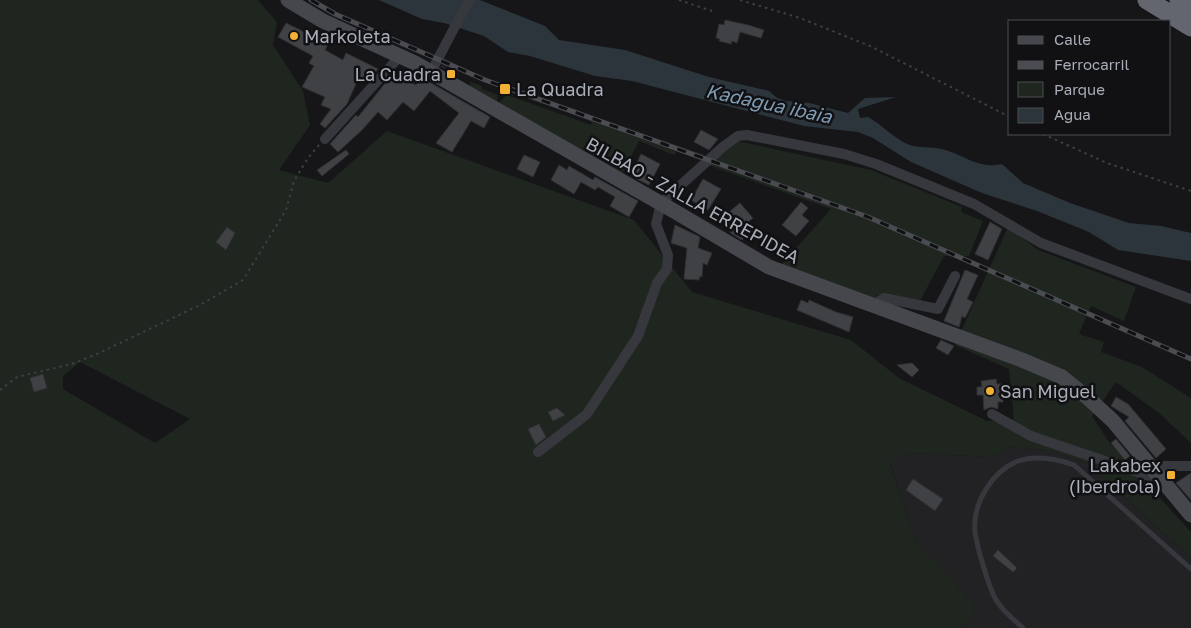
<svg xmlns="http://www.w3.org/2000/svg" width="1191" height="628" font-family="'Golos Text',sans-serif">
  <rect width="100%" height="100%" fill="#161618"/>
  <path fill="#222225" d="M443,58L494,82L705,155L701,160L592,122L447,66L445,69L441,67Z
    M1012,447L1050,451L1087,463L1191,558V628H962L978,609L947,573L916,543L890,463L908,453L993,457Z"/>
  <path fill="#1e261f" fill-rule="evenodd" d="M0,0H258L277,22L273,45L303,91L310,125L279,170L328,183L387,131L634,220L692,292L851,340L899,378L987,421L1014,419L1009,369L955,345L1008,227L1038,250L1136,287L1124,321L1091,306L1079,334L1104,342L1101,352L1142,367L1191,398V443L1159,413L1116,382L1092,416L1109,442L1191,532V558L1087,463L1050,451L1012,447L993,457L908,453L890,464L916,543L947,573L978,609L962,628H0ZM80,362L190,419L155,443L63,389V376Z
    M471,82L482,86V89L498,95L497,102L469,86Z
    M507,95L591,125L592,122L600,124L676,152L674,155L639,141L622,174L497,104Z
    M737,141L871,170L962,207L961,212L983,221L969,256H944L919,303L884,295H878L874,299L781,265L831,209L708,165Z"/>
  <path fill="#2c353c" d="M379,0H480L545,26L559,40L625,50L709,77L769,91L777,98L786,101L809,103L848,113L865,98L896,97L858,109L860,118L868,117C882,125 893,137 907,144C919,149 930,146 942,149C963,154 978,170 1002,164L1023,183L1070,203L1129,223L1161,226L1191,233V261L1118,250L1089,232L1037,211L982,193L911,162L873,138L858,132L804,126L632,81L595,76L530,56L508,52L484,36L444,23L422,19Z"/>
  <path fill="#404145" stroke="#303034" d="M725,20L748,25L764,30L761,38L740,32L737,43L732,41L731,44L719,41L720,39L716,38L719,24L724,25Z
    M286,23L328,44L325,50L343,60L346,53L378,69L366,83L358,79L347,104L325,128L320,124L331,109L321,105L325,97L302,87L314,66L309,63L313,56L278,37Z
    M395,71L415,85L424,79L490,117L484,128L471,121L452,152L436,143L459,113L430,91L414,111L403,102L387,120L378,112L362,130L338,152L330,144L356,115L358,117Z
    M701,130L718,139L709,150L694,142Z
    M346,150L349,154L322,176L317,170Z
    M641,154L660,164L649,185L631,176Z
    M524,155L540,162L533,177L517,169Z
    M559,165L567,170L569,166L593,180L595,177L638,201L629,217L610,206L615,197L598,187L595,190L581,182L574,194L551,180Z
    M703,179L721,189L708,210L691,200Z
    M801,202L808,208L802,215L809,221L796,236L782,225Z
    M740,203L753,218L748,222L754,229L742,240L732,234L725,225L734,218L729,212Z
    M990,222L1002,229L988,260L975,254Z
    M675,225L700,237L698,248L712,253L707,265L703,263L702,277L700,276L699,280L684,279L687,248L671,243Z
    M227,227L235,233L226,250L216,242Z
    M965,270L978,275L967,299L973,302L965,318L962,316L959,327L944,321Z
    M801,300L808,303L809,300L836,312L853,317L849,332L797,310Z
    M941,340L954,346L948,355L936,348Z
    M912,363L919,370L912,377L897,365Z
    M43,374L47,388L34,392L30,378Z
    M996,379L997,384H1002L1003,402H998V409L991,407L984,410L983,395H977V387H982L981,381Z
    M1116,397L1128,404L1166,449L1156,458L1125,421L1129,417L1111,406Z
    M557,408L565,415L553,421L548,412Z
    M539,424L546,437L536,445L528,429Z
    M1116,439L1130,456L1125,460L1111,443Z
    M1191,473V500L1176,483Z
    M913,479L943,499L935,511L906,490Z
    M998,550L1017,568L1013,572L993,556Z"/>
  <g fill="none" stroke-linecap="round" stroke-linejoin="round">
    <path stroke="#3d3f44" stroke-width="2" stroke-dasharray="2.5 4" stroke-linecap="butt" d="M679,0L712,11
      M740,0L800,18L870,46L1010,117
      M1043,134L1107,163L1191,191
      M0,390L17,377L72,364L97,354L198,306L243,280L286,210L294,181L308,158L319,145"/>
    <path stroke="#37383d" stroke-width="5" d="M1023,628C1012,618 999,608 993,594C987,580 977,547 975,532C972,504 992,471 1018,461C1036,455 1057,459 1074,465L1191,569"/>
    <path stroke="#37383d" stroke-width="10" d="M431,72L469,0
      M325,139L400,56
      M872,306L884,298L938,309L955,276
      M992,414L1031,436L1161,480
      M538,452L587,414L638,336L657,283L667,269L668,255L656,224L661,203L724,146L738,136L747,135L844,154L876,164L974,204L1041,243L1191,299
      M1151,466H1191"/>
    <path stroke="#45474d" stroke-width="15" d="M288,0L323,21L415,63L674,211L769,267L1022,360L1062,377L1088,398L1113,421L1191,515"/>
    <path stroke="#63666e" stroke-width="19" d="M1147,0L1191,27
      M1179,0L1191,7"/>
    <g stroke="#4a4c52" stroke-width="5">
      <path id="rail" d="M311,0L335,14L485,80L868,217L1191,359"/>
    </g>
    <use href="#rail" stroke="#111113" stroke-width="3" stroke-dasharray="9" stroke-linecap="butt"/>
  </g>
  <g fill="#f2b134" stroke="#111113" stroke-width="2">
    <circle cx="294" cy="36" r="5"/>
    <rect x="446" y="69" width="10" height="10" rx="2.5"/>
    <rect x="499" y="83" width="12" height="12" rx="2.5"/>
    <circle cx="990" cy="391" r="5"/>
    <rect x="1166" y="470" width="10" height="10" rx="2.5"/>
  </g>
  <g text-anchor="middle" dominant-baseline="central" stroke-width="5" stroke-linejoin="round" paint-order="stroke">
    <g font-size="18" fill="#a8adb8" stroke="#111113" text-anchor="start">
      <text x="304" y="36">Markoleta</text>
      <text x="441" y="74" text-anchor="end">La Cuadra</text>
      <text x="516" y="89">La Quadra</text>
      <text x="1000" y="391">San Miguel</text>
      <text x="1161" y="465" text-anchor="end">Lakabex<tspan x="1161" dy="21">(Iberdrola)</tspan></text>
    </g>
    <g font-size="18" fill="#a8adb8" stroke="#111113">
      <text transform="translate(693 200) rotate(29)">BILBAO - ZALLA ERREPIDEA</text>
    </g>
    <g font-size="19" font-style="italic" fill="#7f9bb3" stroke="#111113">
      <text transform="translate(769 103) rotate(12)">Kadagua ibaia</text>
    </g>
  </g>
  <rect x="1008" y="20" width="162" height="115" fill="#111113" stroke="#4d4f55"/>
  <rect x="1018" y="36" width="25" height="8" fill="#45474d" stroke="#4d4f55"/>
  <text x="1054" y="45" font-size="15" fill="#a8adb8">Calle</text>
  <rect x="1018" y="61" width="25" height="8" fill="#4a4c52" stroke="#4d4f55"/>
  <text x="1054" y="70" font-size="15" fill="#a8adb8">Ferrocarril</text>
  <rect x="1018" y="82" width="25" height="15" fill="#1e261f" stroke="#4d4f55"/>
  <text x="1054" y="95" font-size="15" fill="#a8adb8">Parque</text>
  <rect x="1018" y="108" width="25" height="15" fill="#2c353c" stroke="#4d4f55"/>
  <text x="1054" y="120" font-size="15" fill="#a8adb8">Agua</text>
</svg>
